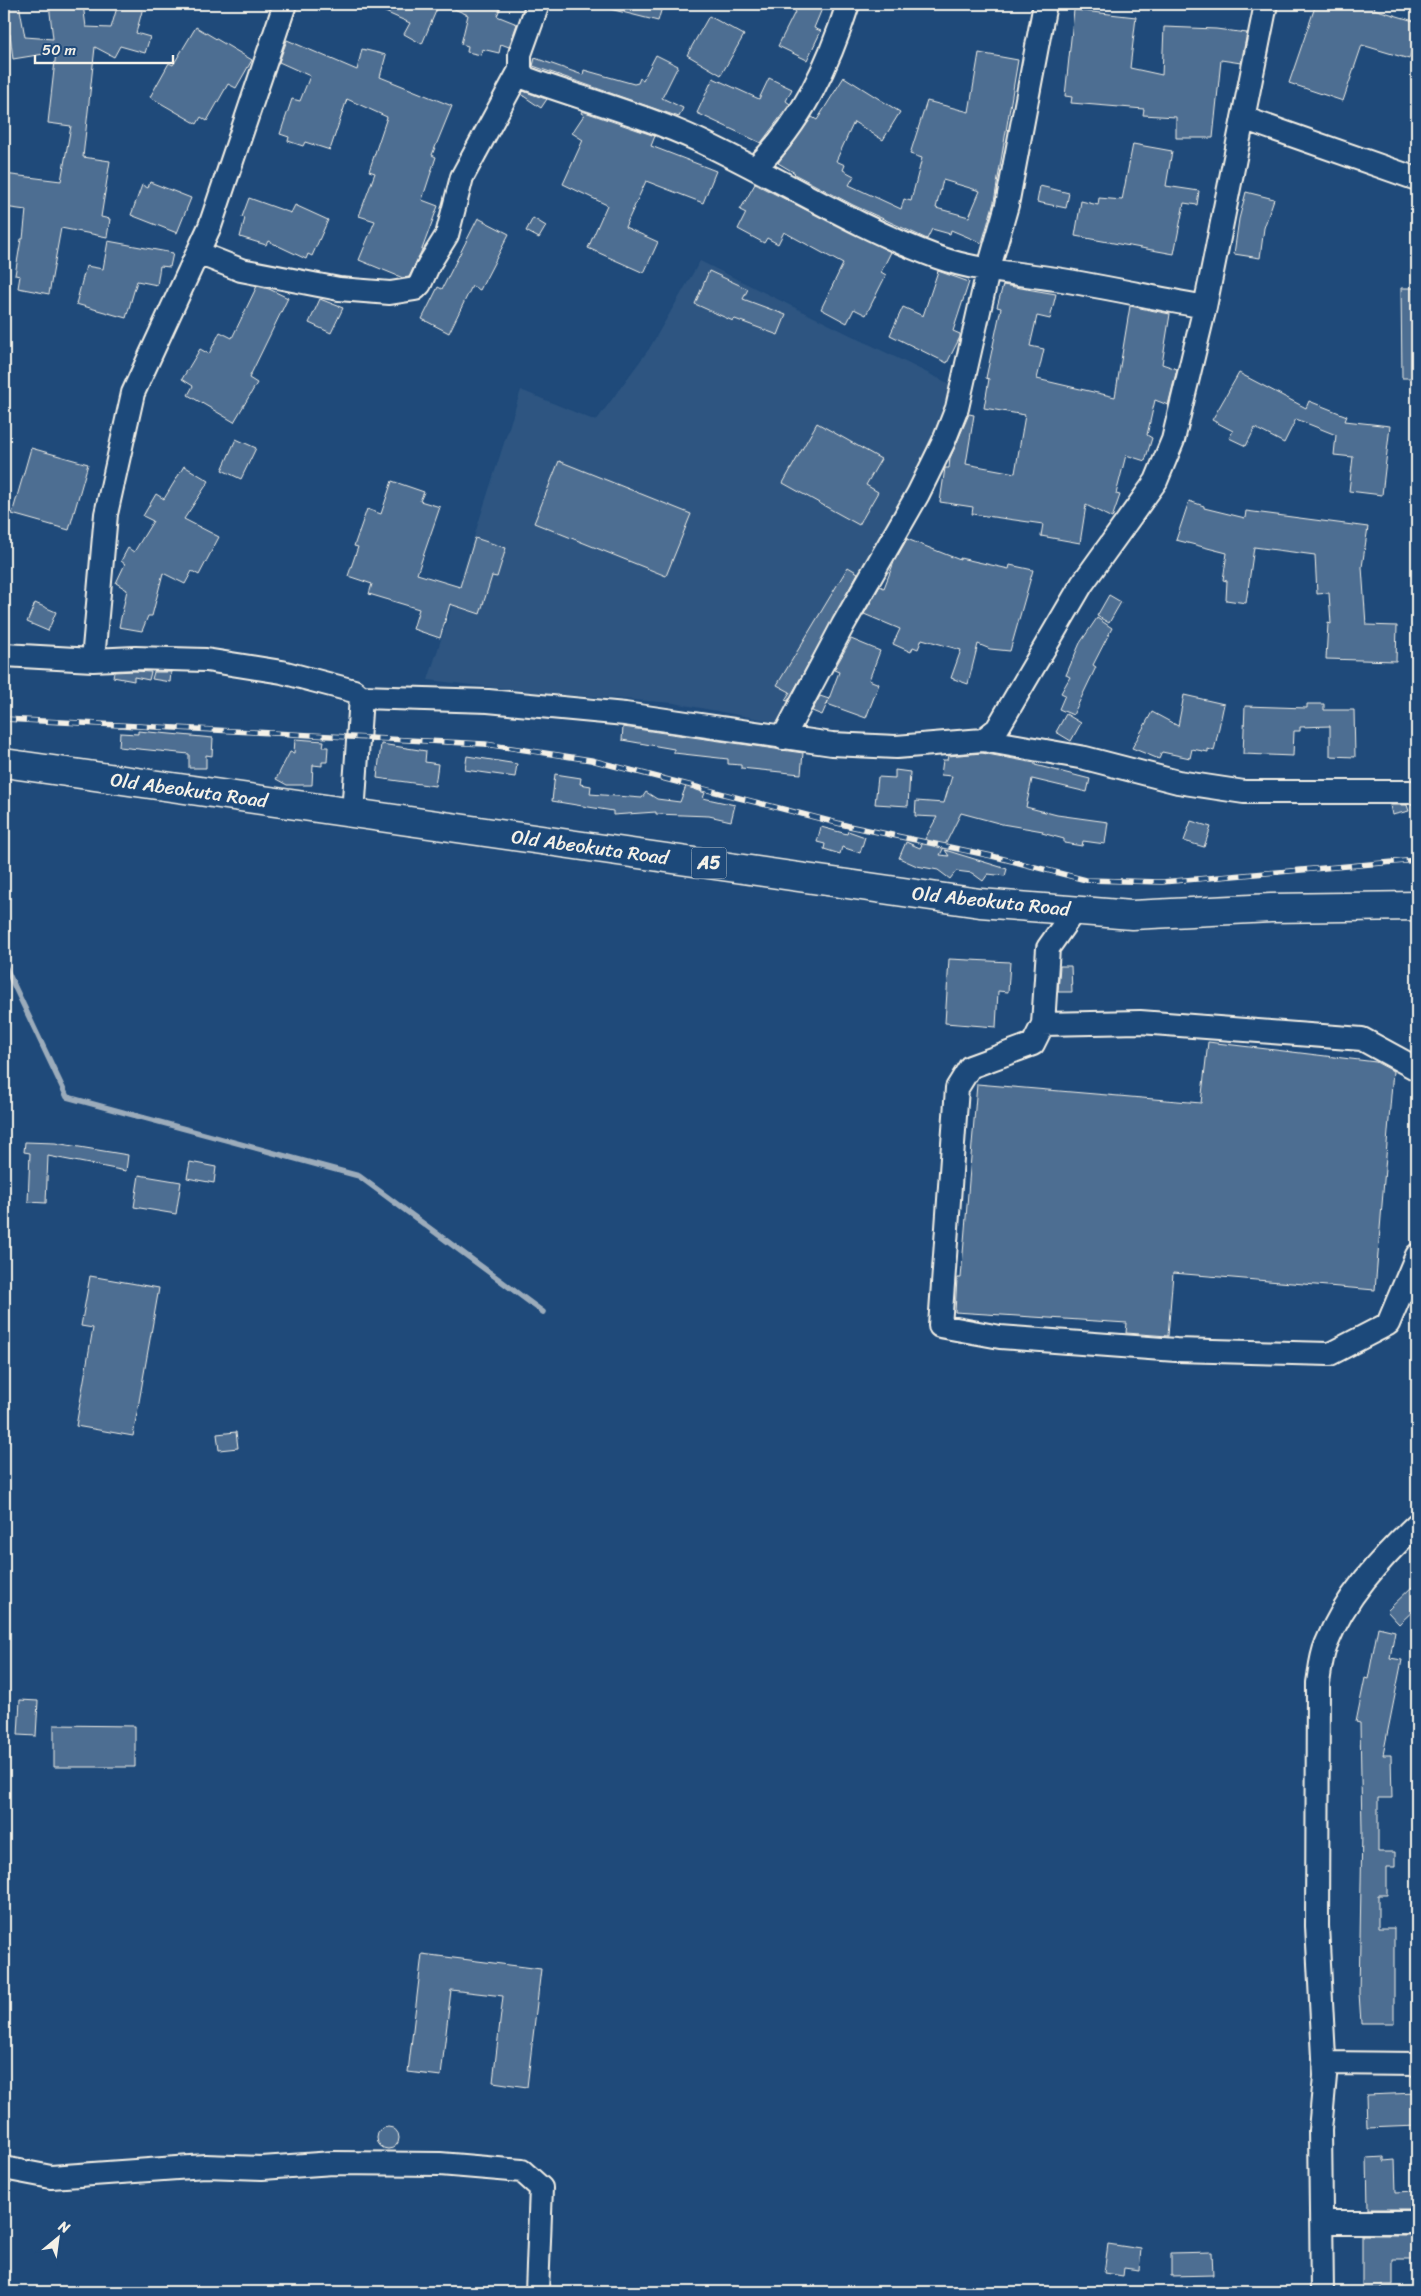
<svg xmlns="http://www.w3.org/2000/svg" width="1421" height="2296" font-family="Sriracha,sans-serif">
  <rect width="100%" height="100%" fill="#1f4a7a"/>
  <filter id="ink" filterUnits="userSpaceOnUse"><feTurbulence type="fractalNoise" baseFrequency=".02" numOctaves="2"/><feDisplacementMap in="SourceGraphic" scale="10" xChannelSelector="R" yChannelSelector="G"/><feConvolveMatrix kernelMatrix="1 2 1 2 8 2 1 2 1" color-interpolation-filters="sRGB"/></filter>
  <g filter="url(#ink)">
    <path fill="#2d5581" d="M700,261L960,389L786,724L674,703L543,693L428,680L521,390L596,421L649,349Z"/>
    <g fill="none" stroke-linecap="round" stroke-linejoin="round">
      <path stroke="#9cacbb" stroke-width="5.5" d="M4,964L67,1097L359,1176L543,1312"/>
    </g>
    <path fill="#4d6e92" stroke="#f4f1e8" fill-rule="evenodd" d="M4,4H19L25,37L53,39L49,4H83L86,27L111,28L118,4H144L136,33L150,37L145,53L120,46L114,57L95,47L83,157L110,161L101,217L110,219L107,237L61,228L49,294L18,288L20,276L15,275L21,239H23L26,210L4,207V174L61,181L71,126L48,123L56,52L13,59L10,34L4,35Z
      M367,4H439L422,44L404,34L410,23Z
      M443,4H502L497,16L517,24L509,47L501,44L499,53L482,49L481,55L467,52L468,46L461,44L468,15Z
      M610,4H663L658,21L610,9Z
      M799,4H824L814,28L821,31L807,60L778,46Z
      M1316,4H1376L1374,9L1417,22V31L1409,59L1362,45L1343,101L1289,83Z
      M1074,10L1136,17L1130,68L1162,75L1164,27L1216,29L1247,33L1241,63L1221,60L1213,138H1176V117L1143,115L1144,109L1071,103L1072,97L1065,96Z
      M709,16L744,35L721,75L687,55Z
      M196,27L252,60L236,88L228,84L207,121L201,117L197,124L150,97L169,63L173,65Z
      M287,40L357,70L362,49L386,55L380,77L452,106L432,155L436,157L422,200L438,206L421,252L409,277L403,278L359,260L375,221L359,216L375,173L369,171L387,117L347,99L330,150L305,142L303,146L288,141L289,137L280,134L292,99L300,101L310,76L279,62Z
      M979,53L1018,60L994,202L982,243L951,230L950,234L932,229L927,239L853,205L794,174L795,173L778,163L812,117L817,120L844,77L900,112L883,140L854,122L836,161L845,165L843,170L854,176L849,185L901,209L904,199L911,201L922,158L910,154L927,101L969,112ZM943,180L980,191L969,217L936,208Z
      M656,55L678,66L662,98L683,108L679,117L533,66L535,58L583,75L584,70L634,84L638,83L640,78L643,80Z
      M713,78L759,99L769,78L792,89L786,101L790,104L761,143L697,113Z
      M523,91L543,98L547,99L541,108L522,95Z
      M582,111L655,136L651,146L716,171L703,203L646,181L625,227L658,242L644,273L588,248L607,205L563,184L583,140L572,133L584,115L581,113Z
      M1133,144L1172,151L1166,186L1199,191L1197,205L1184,203L1174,254L1075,236L1081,201L1098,205L1099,198L1122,200Z
      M150,182L191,198L177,233L131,215L142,185L148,188Z
      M755,184L891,252L881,272L886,275L866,315L854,309L847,323L821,309L843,264L784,232L778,244L767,238L764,243L738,229L746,213L740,210Z
      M1040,186L1069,193L1066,208L1037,202Z
      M1246,192L1274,199L1264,228L1260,258L1234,254L1239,219Z
      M249,198L291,213L295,205L328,220L312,256L308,254L306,259L268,241L266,245L240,237L245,218L242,217Z
      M478,218L509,234L480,290L472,286L449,333L422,319L438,287L442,289Z
      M533,218L546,226L539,238L526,231Z
      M108,241L173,253L170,267L160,266L157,285L137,281L126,318L76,304L86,266L103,269Z
      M709,271L748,289L743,299L786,315L778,335L735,319L733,321L695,304Z
      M938,271L969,282L953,331L960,334V337L947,363L890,335L903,307L923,316Z
      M1003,285L1056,294L1050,319L1037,316L1030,346L1044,349L1037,379L1115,397L1130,306L1170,314L1162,364L1177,369L1168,405L1155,400L1147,435L1152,438L1145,461L1126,455L1116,494L1120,495L1112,518L1086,505L1080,543L1041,536L1043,524L972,514L973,507L940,502L945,468H949L950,458L969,414L974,415L966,464L1015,473L1025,415L984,408L989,379L986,378L1001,308L997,307Z
      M257,286L269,289L288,298L249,378L257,383L234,422L188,395L193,386L182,379L200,349L209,354L220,332L232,338Z
      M1401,288H1417V378H1402Z
      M320,299L343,308L331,333L309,323Z
      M1239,373L1306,408L1309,401L1347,416L1345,421L1390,426L1382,495L1349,491L1353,457L1334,455L1336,435L1296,419L1284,443L1255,428L1246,446L1229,438L1233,431L1212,420Z
      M817,423L881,459L866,485L878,492L859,525L783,483Z
      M236,439L256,448L241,479L222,470Z
      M31,448L88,464L69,530L12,514Z
      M559,461L691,514L666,576L534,523Z
      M184,466L209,481L184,519L219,537L199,575L192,571L185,584L163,573L152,616H148L142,631L119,627L127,590L116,583L125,564L121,561L128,548L134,552L153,521L143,516L156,494L164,499Z
      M392,481L424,492L420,501L440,507L417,574L460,587L475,538L506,548L497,577L492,576L480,614L450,604L440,638L413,629L419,609L369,594L372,584L348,576L358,547L354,546L367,509L381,514Z
      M1189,501L1204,506V508L1245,518L1246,511L1368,527L1362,567L1366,625L1397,626L1396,661L1326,659L1328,623L1331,624L1329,593L1317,594L1315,555L1254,547L1246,603L1226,600L1227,581L1223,580L1227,553L1176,540Z
      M907,539L960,560V558L1009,569L1010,565L1033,570L1010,651L990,649L978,644L968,684L951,678L961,650L922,639L918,649L913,647L911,652L893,644L900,629L864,614L880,586L884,588L894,562Z
      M848,567L858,573L788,701L785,700L790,692L777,685Z
      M1109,595L1121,602L1109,623L1097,616Z
      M35,603L56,612L48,631L27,622Z
      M1097,618L1112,628L1093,665L1096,667L1073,715L1059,709L1065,695L1061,693L1070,677L1066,675L1080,643Z
      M851,639L880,651L869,680L879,684L866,718L827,704L839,672L834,670Z
      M114,672L135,671L151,672L149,680L134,677V681L113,677Z
      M154,672H171L170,682L152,679Z
      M1184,695L1224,704L1214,751L1208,749V752L1192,749L1190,758L1162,752L1159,759L1132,748L1152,712L1178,726Z
      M820,696L829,699L822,715L812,711Z
      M1307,704H1324V710H1354L1355,757L1330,756V726L1300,727V731H1294L1293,756L1243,754L1245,706L1307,708Z
      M1066,714L1081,723L1071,741L1056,732Z
      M623,727L803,753L801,774L741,768V765L728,764V759L674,753V749L622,740Z
      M138,731L213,738L212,756L206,755V768H189V754L119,747L120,733L138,734Z
      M295,739L324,741L323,747H328L327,762H322V766L313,765L312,785H287L276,779L290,752L294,753Z
      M381,744L426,751L425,762L438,764L435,786L377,778Z
      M982,753L1035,763V765L1090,779L1087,792L1032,779L1026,807L1057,815L1108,822L1105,844L1083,841L1082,846L1064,843V839L1042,833L1043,831L1002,824L961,813L940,855L949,856L945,850L1007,869L1005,876L988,874L983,881L972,873L956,871L950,879L938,870L917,866L899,858L906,842L920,848L937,817L915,816L916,801L944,803L952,776L941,775L943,760H947L948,756Z
      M467,756L517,764L515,777L465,770Z
      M895,770L910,772L908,806L875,804L878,777L895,778Z
      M555,774L581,778L580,784L591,786L590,794L642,798L646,792L657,799L680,802L686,786L705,793L703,798L735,805L731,821L709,816L656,814V812L613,815V811L552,801Z
      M1390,805H1407L1409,811L1392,815Z
      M1191,821L1211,827L1204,847L1184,841Z
      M821,827L847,834L848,831L865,837L860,853L842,847L840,854L824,849L825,844L817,842Z
      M949,959L1010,962L1008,992L998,991L996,1027L945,1023Z
      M1060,966H1071L1072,992H1058Z
      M1208,1042L1376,1062L1393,1071L1375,1290L1173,1273L1168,1336L1126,1333L1127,1323L955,1312L957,1278H961L977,1084L1201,1103Z
      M25,1142L55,1143L128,1155L126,1171L48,1156L46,1203L28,1202L30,1153L24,1152Z
      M190,1162L216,1167L214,1183L187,1178Z
      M139,1175L181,1182L176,1214L134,1207Z
      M90,1276L159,1288L133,1436L76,1426L93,1328L81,1326Z
      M236,1432L238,1448L219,1450L217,1434Z
      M1417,1582V1607L1399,1624L1387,1611Z
      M1378,1627L1395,1631L1390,1658L1402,1660L1383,1755H1391L1392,1798H1378V1852H1395V1867H1387V1895H1378V1928H1394V2023H1361L1359,1993L1362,1830L1360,1723L1356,1722L1365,1678L1368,1679Z
      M20,1700L38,1701L36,1736L18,1735Z
      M54,1725L135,1726V1767H54Z
      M422,1954L541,1969L527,2087L493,2082L503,1996L451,1990L441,2076L408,2072Z
      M1417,2093V2126L1367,2128L1366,2095Z
      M377 2138a11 11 0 1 1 22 0a11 11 0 1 1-22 0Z
      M1384,2157V2161L1395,2160L1396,2192L1417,2191V2209H1368L1367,2158Z
      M1362,2235H1417V2259H1393V2285H1382V2292H1362Z
      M1108,2244L1141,2249L1139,2270L1124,2268L1123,2276L1104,2273Z
      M1212,2252L1213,2275L1171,2276V2253Z"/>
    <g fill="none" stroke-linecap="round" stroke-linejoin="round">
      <g stroke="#f4f1e8" stroke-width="26">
        <path id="minor" d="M520,70L525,78C583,99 644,115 700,141C779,178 855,227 937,257C976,271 1016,273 1056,279C1106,287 1155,298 1205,307
          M1243,118L1417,179
          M756,167C802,122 829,64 848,4
          M198,253L241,270L339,289L390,293L415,289L420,284L429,264L447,235L462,177L520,70V54L538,4
          M4,655L93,660L135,658L206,660L282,672L354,691L361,697L488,701L625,714L832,744L896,747L983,740L997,729L1082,584L1156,481L1173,440L1205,307L1266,4
          M93,660L106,514L133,393L210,226L285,4
          M783,738L843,625L918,494L944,441L957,408L988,271L1007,205L1045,4
          M983,740L1085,758L1178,782L1244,792H1417
          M353,814L361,697
          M1074,911L1048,948L1043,1024L1033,1044L970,1067L957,1088L940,1326L1000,1337L1176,1350L1330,1354L1388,1324L1417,1255
          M1043,1024L1140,1022L1362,1039L1417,1069
          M1324,2063L1417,2064
          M4,2168L51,2177L205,2166L262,2168L333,2163L440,2164L522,2171L541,2188L537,2292
          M1322,2222H1417
          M1322,2292L1320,2130L1325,2076L1317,1926L1318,1683C1320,1671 1321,1657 1326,1645C1344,1598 1381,1558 1417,1524"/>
      </g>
      <g stroke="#f4f1e8" stroke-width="31">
        <path id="highway" d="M4,763L980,903L1132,915L1271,908L1417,906"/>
      </g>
      <use href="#minor" stroke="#1f4a7a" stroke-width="22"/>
      <use href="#highway" stroke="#1f4a7a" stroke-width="28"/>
      <g stroke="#f4f1e8" stroke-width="5.5">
        <path id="rail" d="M4,719L485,744L591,760L849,826L992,856L1086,880L1162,882L1417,860"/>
      </g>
      <use href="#rail" stroke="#1f4a7a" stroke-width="4" stroke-dasharray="11" stroke-linecap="butt"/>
    </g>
  </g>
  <g text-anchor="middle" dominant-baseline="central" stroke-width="4.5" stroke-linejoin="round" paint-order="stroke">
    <rect fill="#1f4a7a" stroke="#b4bfc7" stroke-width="1" x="691.5" y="847.5" width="35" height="31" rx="4"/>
    <g font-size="18" font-weight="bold" fill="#f4f1e8">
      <text x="709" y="863">A5</text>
    </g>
    <g font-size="19" fill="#f4f1e8" stroke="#1f4a7a">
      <text transform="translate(189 790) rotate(8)">Old Abeokuta Road</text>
      <text transform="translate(590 847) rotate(8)">Old Abeokuta Road</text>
      <text transform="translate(991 901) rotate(6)">Old Abeokuta Road</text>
    </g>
  </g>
  <rect width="1421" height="2296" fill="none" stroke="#1f4a7a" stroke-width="20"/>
  <rect x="10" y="10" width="1401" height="2276" fill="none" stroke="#f4f1e8" stroke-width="2" filter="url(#ink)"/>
  <g transform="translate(58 2238) rotate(29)" stroke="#1f4a7a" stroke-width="4" paint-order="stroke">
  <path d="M0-4L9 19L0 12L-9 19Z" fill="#f4f1e8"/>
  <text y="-8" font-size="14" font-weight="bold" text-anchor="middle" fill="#f4f1e8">N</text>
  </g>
  <path d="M35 55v8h138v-8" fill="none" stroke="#f4f1e8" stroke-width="2.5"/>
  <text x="42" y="55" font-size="15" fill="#f4f1e8" stroke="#1f4a7a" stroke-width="4" paint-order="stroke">50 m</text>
</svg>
